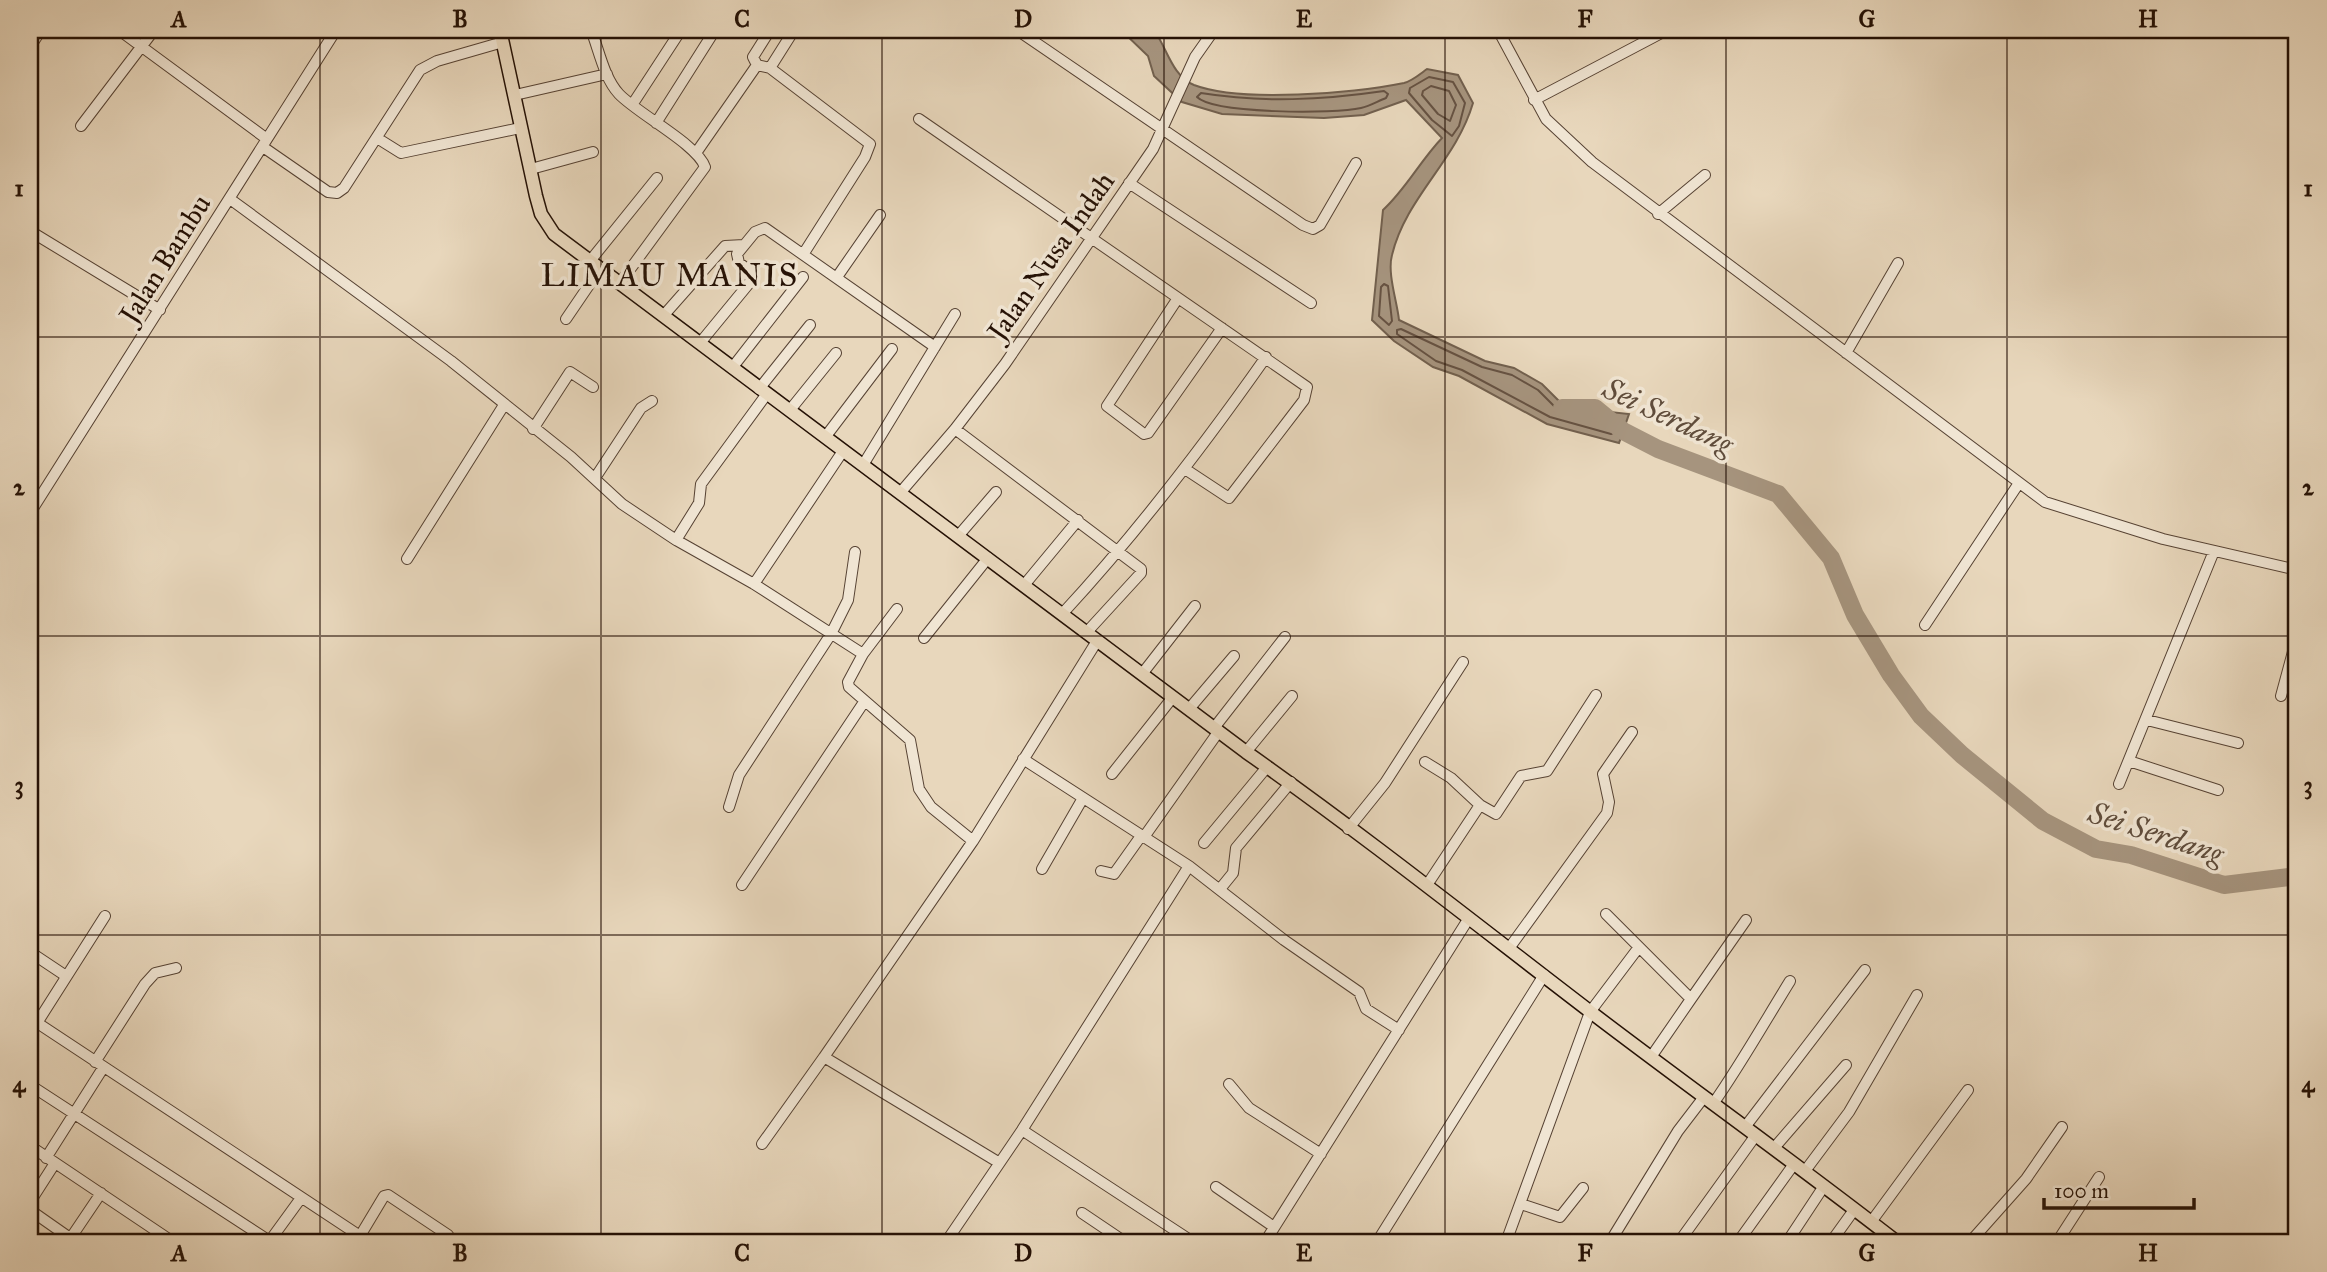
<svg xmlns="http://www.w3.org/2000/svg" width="2327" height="1272" font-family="'IM FELL Great Primer',serif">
  <rect width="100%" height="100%" fill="#e8d7bc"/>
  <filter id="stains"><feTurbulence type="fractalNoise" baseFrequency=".00286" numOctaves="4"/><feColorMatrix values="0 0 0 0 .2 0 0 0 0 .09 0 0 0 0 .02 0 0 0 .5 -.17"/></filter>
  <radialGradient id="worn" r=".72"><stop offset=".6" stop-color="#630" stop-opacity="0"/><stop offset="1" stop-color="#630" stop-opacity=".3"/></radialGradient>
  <path fill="#a6947e" stroke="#72604e" stroke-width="2" d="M1121,30H1154C1167,48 1172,76 1194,85C1241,103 1354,93 1404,83C1412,81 1420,74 1427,69L1458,75L1473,103C1456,161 1406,197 1392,255C1387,273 1397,301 1399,320L1485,361L1514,368L1542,384L1559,401L1592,410L1629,414L1619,443L1547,424L1459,376L1433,367L1394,341L1372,320L1383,210C1406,189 1420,161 1442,138L1406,100L1364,115L1324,118L1222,114L1182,102L1154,76L1148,56Z"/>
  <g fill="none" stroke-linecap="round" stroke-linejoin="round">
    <path stroke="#665242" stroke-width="2" d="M1429,77L1453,82L1465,103L1459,126L1452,136L1432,120L1409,93L1410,88Z
      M1431,86L1449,91L1456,105L1450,121L1438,114L1422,95L1423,91Z
      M1384,91L1388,94L1386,98C1378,101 1370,106 1361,108C1335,114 1214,114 1197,97L1201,93C1263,103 1322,100 1384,91Z
      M1384,284L1388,286L1392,321L1389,325L1379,316L1381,287Z
      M1401,329L1482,367L1512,375L1538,390L1556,408L1616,420L1615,432L1611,434L1550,417L1462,370L1436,361L1397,334V330Z"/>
    <path stroke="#a6947e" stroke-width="18" d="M1562,408H1595L1623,431L1658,449L1778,494L1831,558L1855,615L1891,675L1921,716L1962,755L2043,821L2096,849L2131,855L2224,885L2297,876"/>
    <g stroke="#564233" stroke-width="12">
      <path id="minor" d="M119,30L267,139
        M591,30C599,50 604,78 619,94C638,114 698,145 705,167L620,283
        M1017,30L1303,225L1313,229L1320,225L1356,163
        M1498,30L1546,119L1592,162L2045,502L2163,539L2297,570
        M30,47L41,30
        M757,65L770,68L870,144L865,157L804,253
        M757,65L753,57L770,30
        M770,68L794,30
        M515,95L607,74
        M1534,100L1667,30
        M632,105L681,30
        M919,119L1307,387L1304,400L1229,498L1185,469
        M656,123L715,30
        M81,126L154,30
        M377,138L401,153L520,128
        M263,147L328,192L337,193L344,188L420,70L437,61L503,42
        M696,153L757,65
        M531,169L593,152
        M1129,183L1311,303
        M230,199L451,361L571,457L622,504L676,540L699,503L701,484L766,395
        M1658,214L1705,175
        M30,231L160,310
        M590,261L657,178
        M837,277L880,215
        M1178,298L1107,406L1144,434L1148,433L1222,328
        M664,315L725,246L744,245
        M566,319L600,269
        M700,343L751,281L753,273L739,263L737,254L755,232L765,228L935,347
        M1846,353L1898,263
        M732,368L803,277
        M759,389L810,325
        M790,410L836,353
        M533,429L570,372L593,387
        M955,429L1141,569V573L1086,633
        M826,436L892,349
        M863,465L955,314
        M595,478L641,408L652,401
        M900,493L955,429L1005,364L1153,149L1195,57L1214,30
        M30,513L336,30
        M959,535L996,492
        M676,540L754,584L863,654L897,609
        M407,559L504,405
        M754,584L843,451
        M1025,584L1078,520
        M1063,613C1138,532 1202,448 1266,357
        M1925,625L2019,483
        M924,638L988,558
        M863,654L848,682L849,687L910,740L919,789L931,807L973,841
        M1142,674L1195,606
        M2281,696L2297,637
        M1189,709L1234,656
        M2147,720L2238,743
        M1214,728L1285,637
        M1246,752L1292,696
        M1023,759L1189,866L1284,940L1359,992L1366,1009L1399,1030
        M2129,761L2218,790
        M1425,762L1451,778L1480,805L1427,885
        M1112,774L1173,697
        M2119,784L2214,551
        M1480,805L1496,814L1521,776L1547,771L1596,695
        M729,807L739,775L831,634L848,600L855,552
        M1348,829L1385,783L1463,662
        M1144,837L1219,731
        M1204,843L1267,767
        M1042,869L1083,798
        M1101,871L1114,874L1141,836
        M742,885L864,702
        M1220,889L1233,873L1236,848L1291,782
        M1606,914L1691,999L1651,1057
        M1510,947L1607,813L1609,802L1603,774L1632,732
        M30,952L66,976
        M1691,999L1746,920
        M30,1018L369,1242
        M37,1023L105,916
        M95,1062L145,984L155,973L176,968
        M1229,1084L1249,1108L1321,1154
        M30,1085L271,1242
        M1713,1104C1741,1064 1764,1023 1790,981
        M1745,1127L1865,970
        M1022,1130L1193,1242
        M762,1144L824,1057
        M30,1146L173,1242
        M1774,1148L1846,1065
        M46,1158L103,1068
        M998,1162L824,1057L973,841L1097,641
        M1805,1171L1849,1112L1917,995
        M1216,1187L1274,1227
        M30,1202L55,1163
        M1521,1204L1560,1217L1583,1188
        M30,1210L70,1238
        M1082,1213L1125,1242
        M1871,1222L1968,1090
        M360,1236L384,1196L388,1195L448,1235L452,1242
        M68,1242L101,1193
        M269,1242L301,1198
        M946,1242L1022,1130L1189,866
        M1265,1242L1469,918
        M1377,1242L1544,975
        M1506,1242L1590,1012L1639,947
        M1610,1242L1678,1131L1704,1097
        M1679,1242L1756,1135
        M1738,1242L1794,1164
        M1787,1242L1824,1186
        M1831,1242L1854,1210
        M1970,1242L2026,1179L2062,1127
        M2057,1242L2099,1177"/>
    </g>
    <g stroke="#251105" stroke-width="15">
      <path id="major" d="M500,30L536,196L541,214L554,234L1246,752C1364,835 1477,925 1592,1013C1693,1090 1797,1164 1897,1242"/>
    </g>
    <use href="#minor" stroke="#f0e5d3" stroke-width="10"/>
    <use href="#major" stroke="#e8d7bc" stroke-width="12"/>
  </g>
  <path fill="none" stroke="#251105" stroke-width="2" stroke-opacity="0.55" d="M320,30V1242M601,30V1242M882,30V1242M1164,30V1242M1445,30V1242M1726,30V1242M2007,30V1242M30,337H2297M30,636H2297M30,935H2297"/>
  <g text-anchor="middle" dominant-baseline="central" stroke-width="7" stroke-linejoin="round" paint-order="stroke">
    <g font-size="28" fill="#251105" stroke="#f0e5d3">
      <text transform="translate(1051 256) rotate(-55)">Jalan Nusa Indah</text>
      <text transform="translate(165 259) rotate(-58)">Jalan Bambu</text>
    </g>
    <g font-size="30" font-style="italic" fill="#5f4c3b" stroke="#f0e5d3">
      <text transform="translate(1668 416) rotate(25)">Sei Serdang</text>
      <text transform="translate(2156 833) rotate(18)">Sei Serdang</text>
    </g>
    <g font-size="32" letter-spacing="2" fill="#251105" stroke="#f0e5d3">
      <text x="670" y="275">LIMAU MANIS</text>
    </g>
  </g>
  <rect width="2327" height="1272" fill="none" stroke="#e8d7bc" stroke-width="77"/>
  <path d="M2044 1198v10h150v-10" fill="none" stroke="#251105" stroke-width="3.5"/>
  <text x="2054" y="1198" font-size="21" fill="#251105" stroke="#f0e5d3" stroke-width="5" paint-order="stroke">100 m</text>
  <rect x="38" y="38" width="2250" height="1196" fill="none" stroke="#251105" stroke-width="2.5"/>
  <g font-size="23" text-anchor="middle" font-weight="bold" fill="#251105">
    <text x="179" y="27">A</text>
    <text x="460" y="27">B</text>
    <text x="742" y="27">C</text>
    <text x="1023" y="27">D</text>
    <text x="1304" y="27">E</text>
    <text x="1585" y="27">F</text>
    <text x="1867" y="27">G</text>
    <text x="2148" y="27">H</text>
    <text x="19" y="196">1</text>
    <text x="2308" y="196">1</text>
    <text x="19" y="495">2</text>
    <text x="2308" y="495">2</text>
    <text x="19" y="793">3</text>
    <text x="2308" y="793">3</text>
    <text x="19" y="1092">4</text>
    <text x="2308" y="1092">4</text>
    <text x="179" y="1261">A</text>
    <text x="460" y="1261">B</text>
    <text x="742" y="1261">C</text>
    <text x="1023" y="1261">D</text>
    <text x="1304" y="1261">E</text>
    <text x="1585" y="1261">F</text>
    <text x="1867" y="1261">G</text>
    <text x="2148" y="1261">H</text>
  </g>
  <rect width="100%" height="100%" filter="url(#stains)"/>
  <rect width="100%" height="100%" fill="url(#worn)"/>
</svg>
